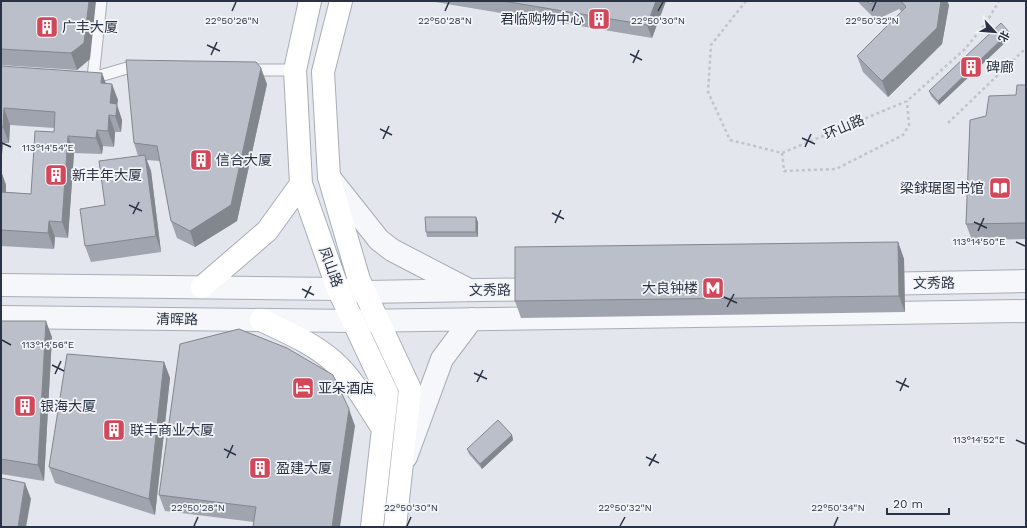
<svg xmlns="http://www.w3.org/2000/svg" width="1027" height="528" font-family="'Work Sans','Noto Sans SC',sans-serif">
  <rect width="100%" height="100%" fill="#e3e6ec"/>
  <g fill="none" stroke-linecap="round" stroke-linejoin="round">
    <g stroke="#a8adb7" stroke-width="13">
      <path id="service" d="M247,70H295
        M89,78H93L127,68L142,69
        M93,78L101,1"/>
    </g>
    <g stroke="#a8adb7" stroke-width="24">
      <path id="tertiary" d="M329,177L379,240L392,250L467,289
        M874,284L1026,281
        M1,285L338,289L365,292L546,289
        M1,317L353,321L1026,311
        M406,457L442,359L472,319"/>
    </g>
    <g stroke="#a8adb7" stroke-width="24">
      <path id="secondary" d="M310,1L295,70L301,184L338,289L387,393L372,527
        M341,1L323,72L329,177L359,280L410,389L395,527
        M202,287L267,231L301,184
        M261,320C286,332 313,343 334,362C354,380 368,406 383,429"/>
    </g>
    <path stroke="#c1c4cb" stroke-width="2.5" stroke-dasharray="3 3" stroke-linecap="butt" d="M746,1L711,45L708,92L730,140L782,153L907,101L965,49L986,23L999,1
      M948,123L1026,48
      M782,153L784,171L836,169L903,135L909,125L907,101"/>
    <use href="#service" stroke="#f6f7fa" stroke-width="11"/>
    <use href="#tertiary" stroke="#f6f7fa" stroke-width="22"/>
    <use href="#secondary" stroke="#fff" stroke-width="22"/>
  </g>
  <path fill="#a0a4ae" d="M1,1L90,59L77,70L1,65Z
    M429,1H666L652,38Z
    M857,1H947L949,5L942,44L888,97L863,72L857,56L902,12L899,9L876,20Z
    M1009,32L1011,37L939,105L931,96L929,91Z
    M1,66L106,84L118,100L117,105L122,120L121,132H115L114,147L103,146L102,154L74,153L68,238L55,237L54,249L1,246V171L6,185V192L31,194L54,132V128L10,125L9,143H3L1,165Z
    M267,84L237,221L195,247L177,238L171,221L160,161L146,160L151,171L161,252L91,262L85,246L105,205L138,156L134,143Z
    M1026,85V239L972,240L966,224L986,116L1016,95Z
    M478,222V237H427L426,232Z
    M898,242L904,259L905,312L521,318L515,301Z
    M1,321L52,337L44,481L1,474Z
    M164,362L170,378L155,515L55,483L49,467Z
    M355,426L254,522L165,511L159,495Z
    M512,435L513,440L482,469L469,454L467,449Z"/>
  <path fill="#82868d" d="M89,1H96L90,59L77,70L71,53Z
    M656,1H666L652,38L647,25Z
    M941,1H947L949,5L942,44L888,97L882,81Z
    M1009,32L1011,37L939,105L938,101Z
    M261,68L267,84L237,221L195,247L190,231Z
    M102,73L108,89L101,83Z
    M112,84L118,100L117,105L122,120L121,132L110,103Z
    M4,108L10,125L9,143L3,127Z
    M109,115L115,132L114,147L108,131Z
    M97,130L103,146L102,154L96,138Z
    M68,136L74,153L68,238L62,222Z
    M1,138L3,143L1,165Z
    M145,155L151,171L161,252L156,236Z
    M1,171L6,185L5,208L1,198Z
    M476,217L478,222V237L476,232Z
    M49,221L55,237L54,249L48,233Z
    M898,242L904,259L905,312L899,296Z
    M46,321L52,337L44,481L38,465Z
    M164,362L170,378L155,515L149,499Z
    M349,409L355,426L340,527H332Z
    M512,435L513,440L482,469L480,464Z
    M25,483L31,499L26,527H18Z"/>
  <path fill="#babfca" stroke="#82868d" d="M1,1H89L84,43L71,53L1,49Z
    M503,1H656L647,25Z
    M867,1H876L870,4Z
    M901,1H941L937,28L882,81L857,56L906,7Z
    M1001,23L1009,32L938,101L929,91Z
    M126,60L256,62L261,68L231,205L190,231L171,221L157,146L134,143Z
    M1,66L102,73L101,83L112,84L110,103L117,104L116,116L109,115L108,131L97,130L96,138L68,136L62,222L49,221L48,233L1,230V192L31,194L35,131L54,132L55,112L4,108L3,127H1Z
    M1017,85H1026V223L966,224L970,120L986,116L989,96L1016,95Z
    M145,155L156,236L85,246L80,209L105,205L99,161Z
    M425,217H476V232H426Z
    M898,242L899,296L515,301V247Z
    M1,321H46L38,465L1,459Z
    M239,329L287,348L333,375L349,409L332,527H253L256,507L159,495L180,344Z
    M67,354L164,362L149,499L49,467Z
    M498,420L512,435L480,464L467,449Z
    M1,478L25,483L18,527H1Z"/>
  <path fill="none" stroke="#2a3345" stroke-width="1.5" d="M232,11L236,2M445,11L449,2M658,11L663,2M872,11L876,2M207,45L220,51M630,54L642,60M211,55L217,42M633,63L639,50M380,129L392,135M802,138L815,144M383,139L389,126M2,143L11,147M805,147L811,134M129,205L142,211M552,213L564,219M133,214L139,202M974,222L987,228M555,223L561,210M978,231L984,218M1016,242L1025,246M302,289L314,295M724,297L737,303M305,298L311,286M727,307L734,294M2,340L11,345M52,365L64,371M474,373L487,379M55,374L61,361M896,381L909,387M477,382L483,370M900,391L906,378M1016,440L1025,444M224,449L236,455M646,457L659,463M227,458L233,445M649,466L656,454M194,526L198,517M407,526L411,517M620,526L625,517M834,526L838,517"/>
  <defs>
    <g id="building-square" transform="scale(1.15)"><rect x="-9" y="-9" width="18" height="18" rx="4" fill="#d24759" stroke="#f3f5f9"/><path d="M-4-6H4V6H1V3H-1V6H-4ZM-2.5-4.3h1.7v1.8h-1.7ZM.8-4.3h1.7v1.8H.8ZM-2.5-1h1.7V.8h-1.7ZM.8-1h1.7V.8H.8Z" fill="#fff"/></g>
    <g id="library-square" transform="scale(1.15)"><rect x="-9" y="-9" width="18" height="18" rx="4" fill="#d24759" stroke="#f3f5f9"/><path d="M-6-4Q-3-5.5-.7-3.5V5Q-3 3-6 4ZM6-4Q3-5.5 .7-3.5V5Q3 3 6 4Z" fill="#fff"/></g>
    <g id="metro-square" transform="scale(1.15)"><rect x="-9" y="-9" width="18" height="18" rx="4" fill="#d24759" stroke="#f3f5f9"/><path d="M-5.5 5V-5H-3L0 0L3-5H5.5V5H3V-.5L0 4L-3-.5V5Z" fill="#fff"/></g>
    <g id="hotel-square" transform="scale(1.15)"><rect x="-9" y="-9" width="18" height="18" rx="4" fill="#d24759" stroke="#f3f5f9"/><path d="M-6-4.5h1.5V1H6V5H4.5V3h-9V5H-6ZM-4 0a1.8 1.8 0 1 1 3.6 0ZM.5 0V-2.5h3Q6-2.5 6 0Z" fill="#fff"/></g>
  </defs>
  <g fill-rule="evenodd">
    <use href="#building-square" x="599" y="19"/>
    <use href="#building-square" x="47" y="27"/>
    <use href="#building-square" x="971" y="67"/>
    <use href="#building-square" x="201" y="160"/>
    <use href="#building-square" x="56" y="175"/>
    <use href="#library-square" x="1000" y="188"/>
    <use href="#metro-square" x="713" y="288"/>
    <use href="#hotel-square" x="303" y="388"/>
    <use href="#building-square" x="25" y="406"/>
    <use href="#building-square" x="114" y="430"/>
    <use href="#building-square" x="260" y="468"/>
  </g>
  <g text-anchor="middle" dominant-baseline="central" stroke-width="3.5" stroke-linejoin="round" paint-order="stroke">
    <g font-size="14" fill="#2a3345" stroke="#f3f5f9" text-anchor="start">
      <text x="584" y="19" text-anchor="end">君临购物中心</text>
      <text x="62" y="27">广丰大厦</text>
      <text x="986" y="67">碑廊</text>
      <text x="216" y="160">信合大厦</text>
      <text x="72" y="175">新丰年大厦</text>
      <text x="984" y="188" text-anchor="end">梁銶琚图书馆</text>
      <text x="698" y="288" text-anchor="end">大良钟楼</text>
      <text x="318" y="388">亚朵酒店</text>
      <text x="40" y="406">银海大厦</text>
      <text x="130" y="430">联丰商业大厦</text>
      <text x="276" y="468">盈建大厦</text>
    </g>
    <g font-size="14" fill="#2a3345" stroke="#f3f5f9">
      <text transform="translate(844 127) rotate(-23)">环山路</text>
      <text transform="translate(331 267) rotate(70)">凤山路</text>
      <text transform="translate(934 283) rotate(-1)">文秀路</text>
      <text transform="translate(490 290) rotate(-1)">文秀路</text>
      <text transform="translate(177 319) rotate(1)">清晖路</text>
    </g>
  </g>
  <g font-size="10" text-anchor="middle" fill="#2a3345" stroke="#f3f5f9" stroke-width="3.5" stroke-linejoin="round" paint-order="stroke">
    <text x="232" y="24">22°50'26"N</text>
    <text x="445" y="24">22°50'28"N</text>
    <text x="658" y="24">22°50'30"N</text>
    <text x="872" y="24">22°50'32"N</text>
    <text x="48" y="151">113°14'54"E</text>
    <text x="979" y="245">113°14'50"E</text>
    <text x="48" y="348">113°14'56"E</text>
    <text x="979" y="443">113°14'52"E</text>
    <text x="198" y="511">22°50'28"N</text>
    <text x="411" y="511">22°50'30"N</text>
    <text x="625" y="511">22°50'32"N</text>
    <text x="838" y="511">22°50'34"N</text>
  </g>
  <rect width="1027" height="528" fill="none" stroke="#2a3345" stroke-width="4"/>
  <g transform="translate(995 32) rotate(116)" stroke="#f3f5f9" stroke-width="3" paint-order="stroke">
  <path d="M0-3L7 15L0 10L-7 15Z" fill="#2a3345"/>
  <text y="-6" font-size="11" font-weight="bold" text-anchor="middle" fill="#2a3345">北</text>
  </g>
  <path d="M887 508v6h62v-6" fill="none" stroke="#2a3345" stroke-width="2"/>
  <text x="893" y="508" font-size="12" fill="#2a3345" stroke="#f3f5f9" stroke-width="3" paint-order="stroke">20 m</text>
</svg>
